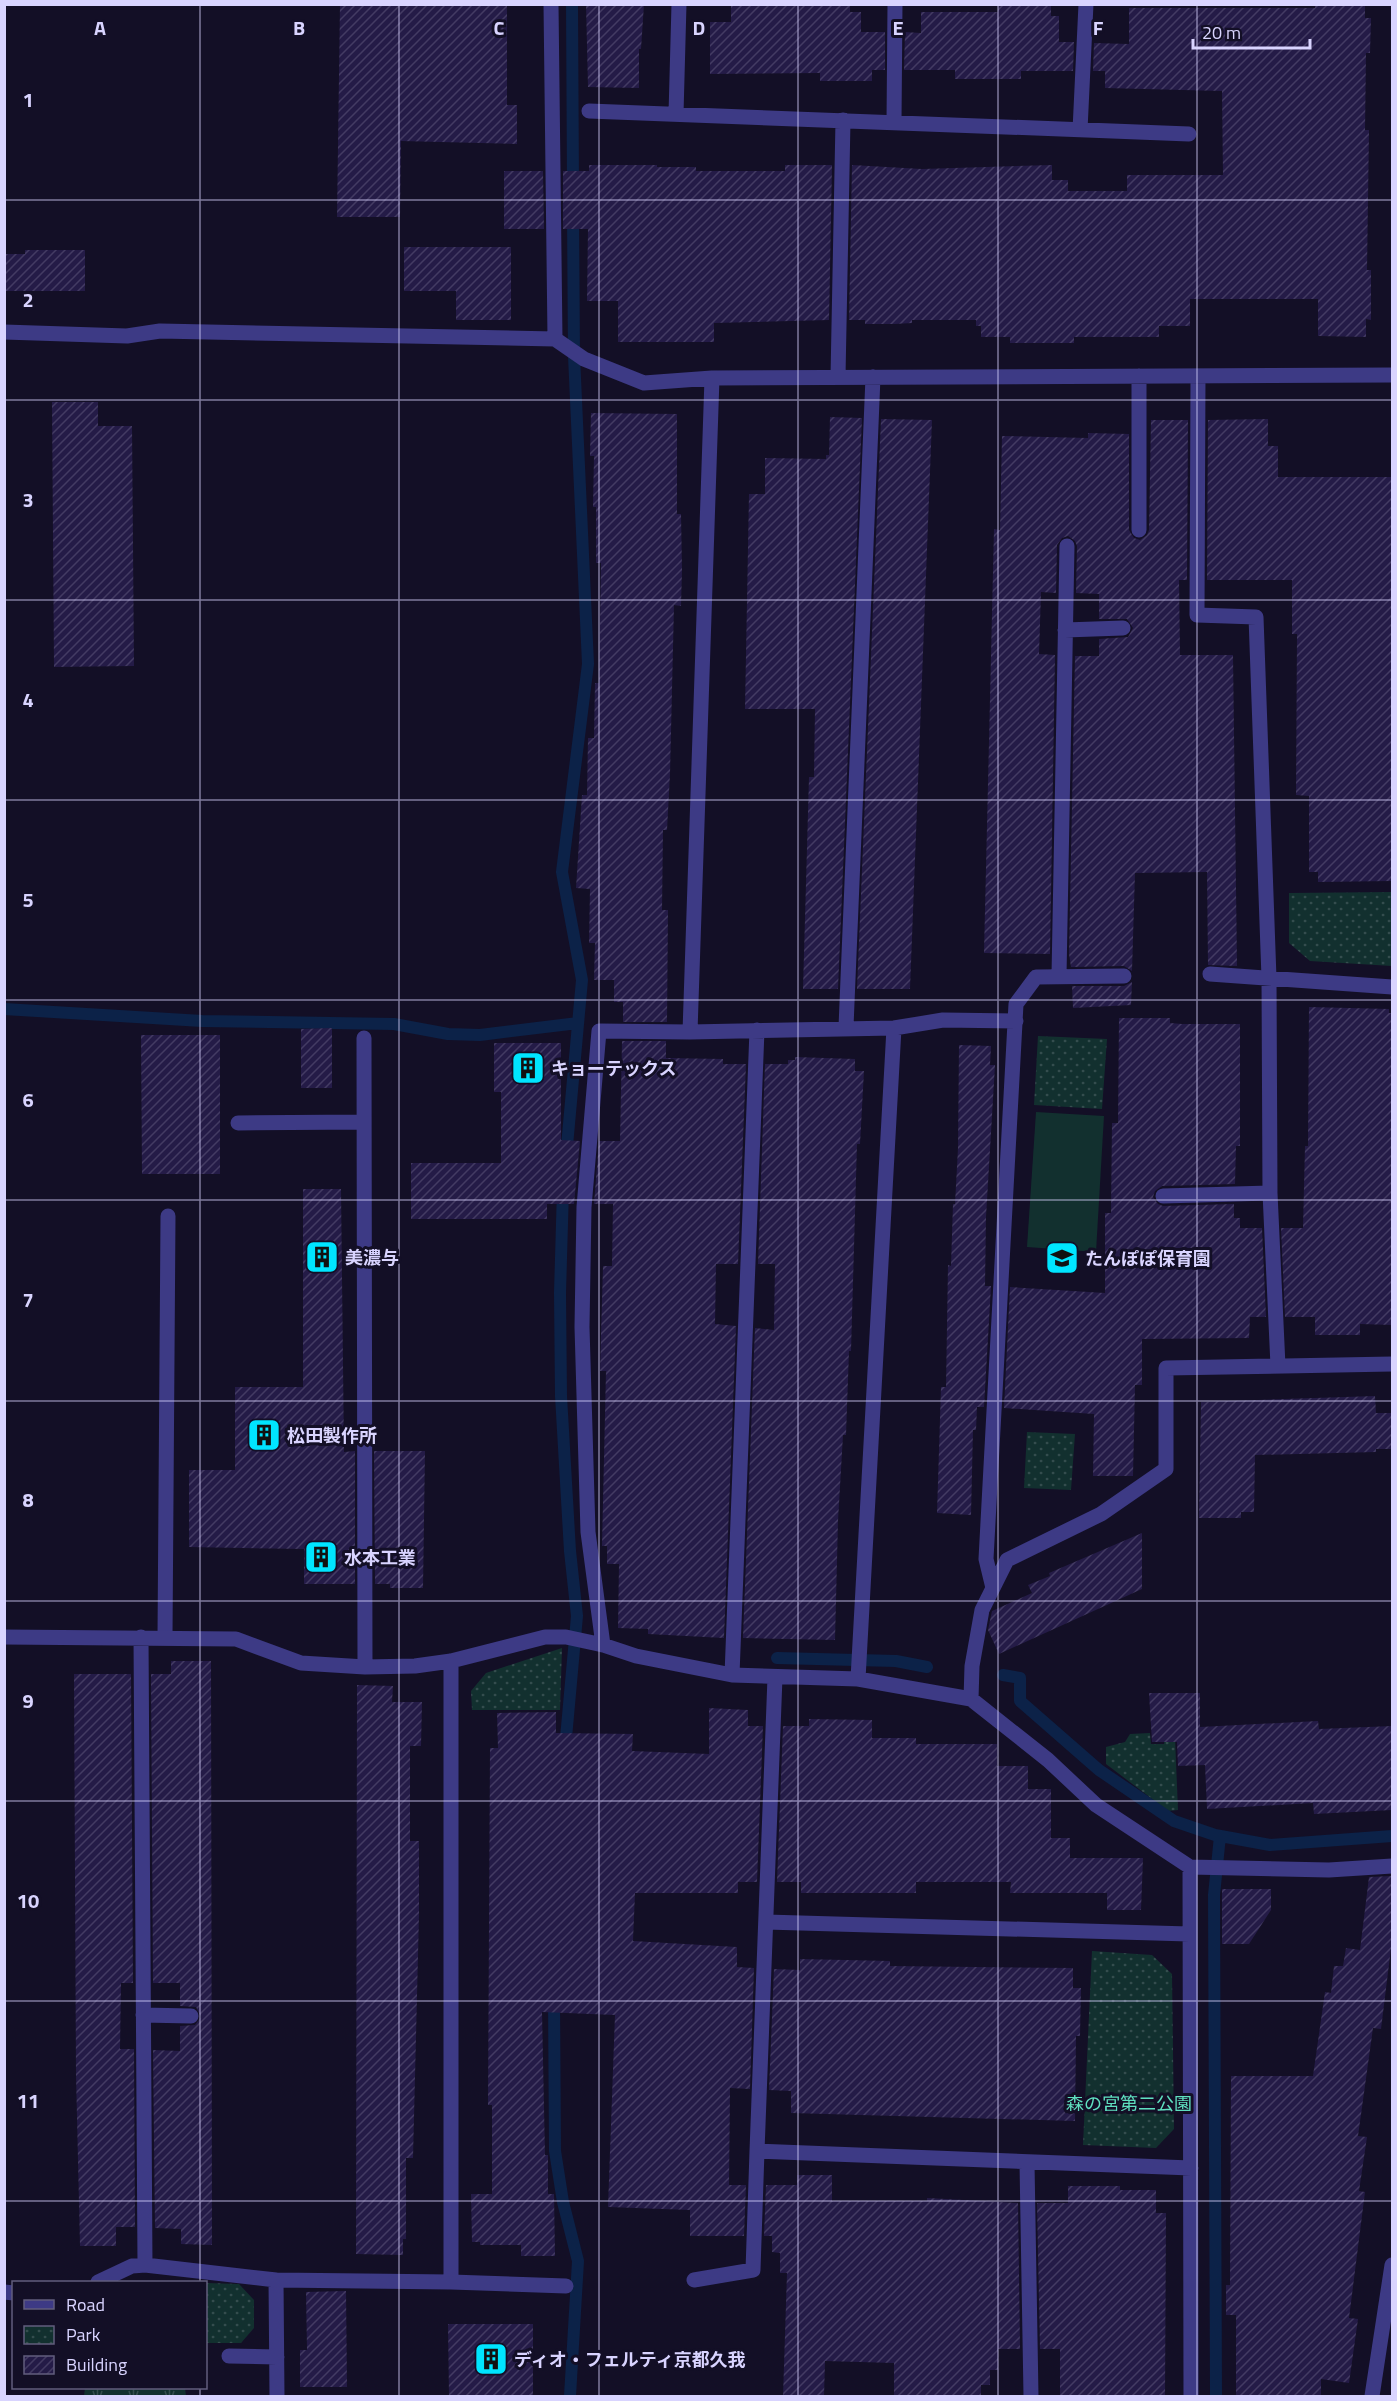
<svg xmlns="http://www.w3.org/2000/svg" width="1397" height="2401" font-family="'Titillium Web','Noto Sans JP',sans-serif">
  <defs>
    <pattern id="grass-tufts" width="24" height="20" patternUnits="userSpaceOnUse" patternTransform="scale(1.5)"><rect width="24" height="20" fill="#12302f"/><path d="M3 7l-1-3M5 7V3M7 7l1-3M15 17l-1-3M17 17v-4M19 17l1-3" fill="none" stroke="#344d4e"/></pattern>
    <pattern id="park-dots" width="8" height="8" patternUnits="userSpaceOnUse" patternTransform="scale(1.5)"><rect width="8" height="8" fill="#12302f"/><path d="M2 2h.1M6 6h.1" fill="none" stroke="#344d4e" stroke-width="1.8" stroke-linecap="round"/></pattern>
    <pattern id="building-hatch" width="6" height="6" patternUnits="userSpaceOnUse" patternTransform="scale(1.5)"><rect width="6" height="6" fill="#241b47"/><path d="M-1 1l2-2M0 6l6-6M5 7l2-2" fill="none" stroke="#433b63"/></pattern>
  </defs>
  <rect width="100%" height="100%" fill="#130f26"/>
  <path fill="url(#grass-tufts)" d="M85,2388H185L186,2396H84Z"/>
  <path fill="url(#park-dots)" d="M1392,892V966L1310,961L1289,943V893Z
    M1038,1036L1107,1039L1102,1109L1034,1105Z
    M1027,1432L1075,1434L1071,1490L1024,1488Z
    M562,1648L560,1710H472L471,1691L486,1673Z
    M1150,1733L1151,1744H1164L1165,1738H1175L1178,1810L1168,1811L1106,1764V1747L1125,1742L1130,1734Z
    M1092,1951L1152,1955L1172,1974L1174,2129L1156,2148L1083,2145Z
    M206,2283L239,2284L254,2300V2328L241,2343H206Z"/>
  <path fill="#12302f" d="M1036,1112L1104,1116L1096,1252L1027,1247Z"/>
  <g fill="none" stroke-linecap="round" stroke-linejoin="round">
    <path stroke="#0c2248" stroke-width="12" d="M572,4L573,186
      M4,1009L202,1021L394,1024L448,1034L480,1035L578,1023
      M566,1157L582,980L562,872L588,664L574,356L573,213
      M563,1189L560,1293L561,1396L570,1551L577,1616L565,1749
      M777,1658L896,1661L927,1667
      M1003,1675L1020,1678V1701L1099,1770L1174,1821L1215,1835L1270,1845L1392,1836
      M554,1997L555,2151L563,2202L578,2261L570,2396
      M1216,2396L1214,1895L1220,1836"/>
  </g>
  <path fill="url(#building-hatch)" d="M340,4H507V105H517V144L401,141L400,217H337Z
    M586,4H644L641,49H639V88L588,87Z
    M731,4H850V12H861V32H885V70H872V81H820V73L710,74V22H731Z
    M998,4H1051V16H1059V42H1074L1073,71H1021V79H955V70H904L905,32L921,33V12H998Z
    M1315,4H1365V18H1371L1370,53H1366L1365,130H1369L1367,270H1371V320L1366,319V337L1318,336V299H1190V326H1159V337H1074V343H1010V337H981V326H976V320H912V323L895,324H865V320H849L852,165L922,169L1052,165V180H1068V191H1127V175H1223L1222,91L1105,88V71H1093L1094,43L1129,44V8H1315Z
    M589,165H657V167H696V171H785V165H832L829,320L714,323V342H618V301H587L588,229H563V171H589Z
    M504,171H543L544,229H504Z
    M404,247H511V320H456V291H404Z
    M25,250H85V291H4V254H25Z
    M52,402H98V426H132L134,666L54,667Z
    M591,413L677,414V514H681L682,570L681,606L674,605L670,774L667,830H663L662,910H668L667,1022H623V1002H614V980H594L595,943H589L590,889L576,888L582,795H587L588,738H594L595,683H599L601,563H596V507H593L594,456H590Z
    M830,417L862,418L838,989H803L809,777H814L815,709H745L749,494H765V458L826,459V455H829Z
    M881,419L932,420L910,989H857Z
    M1268,419V446H1278V477H1392V881L1318,882V872H1309V796L1296,795L1297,634H1292V580H1207L1208,420Z
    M1151,420H1188L1187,580H1179L1180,655H1233L1237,966L1208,965L1207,872L1135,873L1132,971L1124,966L1071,967L1069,954L1075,656H1099V639L1128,637L1133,628L1127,619H1099V594L1076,593L1077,546L1075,541L1068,536L1062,538L1057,545L1056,593L1041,592L1039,654L1055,655L1050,954L984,953L994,529L1000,530L1002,436L1088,438V433L1129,434V530L1134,538L1140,540L1147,535L1149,530Z
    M1132,982L1131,1005L1073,1008L1072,986H1124Z
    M1309,1007L1389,1009V1013H1392V1325L1360,1324V1335H1315V1317H1285L1281,1228H1303L1305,1146H1308Z
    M1119,1018H1170V1023L1182,1024H1240V1146H1236L1235,1184L1162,1186L1155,1191L1153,1197L1158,1204L1163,1206L1234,1204V1218H1240V1228H1262L1266,1317H1250L1249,1338L1142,1339V1385H1135L1133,1476H1093L1094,1414L1004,1408L1010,1287L1105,1293V1213H1111L1112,1123H1118Z
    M332,1028V1088H301V1029Z
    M141,1035H220V1174H142Z
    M622,1041H666V1058L723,1059V1064H746L738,1264H716L715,1324L736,1326L724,1638L648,1634V1629L618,1628L619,1564H607V1546H602L606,1371H600L603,1266H612L613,1204H594L599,1141H620Z
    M494,1043H561V1140L580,1141L574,1204H547V1219H411V1163H501V1092H494Z
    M959,1045L991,1046L990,1065H995L986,1217L985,1286H991L984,1407H977L976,1430H973L971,1515L937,1513L941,1387H946L948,1265L951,1266L953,1204H955L958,1148Z
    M795,1057L855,1059V1071H864L860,1144H857L851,1351H849L846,1435H843L838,1521L835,1640L743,1638L755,1328L774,1330L775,1264H758L765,1064H788V1060H795Z
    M303,1189H341L344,1452L355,1451V1584H304V1549L189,1547V1470H235V1387H303Z
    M1375,1396L1376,1413H1392V1449H1376V1452L1255,1455L1254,1512H1241V1518H1199L1201,1402Z
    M374,1451H425L423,1588H390V1584H375Z
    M1142,1533V1589L999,1654L988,1630L992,1611L1032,1593L1028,1585L1050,1576L1049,1573Z
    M171,1661H211L212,2245L181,2244V2229L155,2228L153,2050L180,2051V2026L195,2025L201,2017L196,2007L180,2006V1983H153L151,1674H171Z
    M74,1674H131L133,1983H121L120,2049H134L135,2227H116V2246H80L76,2075Z
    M357,1685L393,1686L392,1702H422L421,1746H410V1841H419V1915L413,2158H406V2239H403V2255L356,2254Z
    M1149,1693H1200V1727L1318,1721L1319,1729L1392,1726V1810L1314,1814L1313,1803L1207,1809L1205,1765L1178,1766L1177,1742H1152Z
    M709,1708L748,1710V1726H763L757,1882H738V1893H635L633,1941L737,1947V1967L754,1968L750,2089L730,2088L729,2185H746L744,2236H690V2210L608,2207L615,2015L542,2012L545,2155H548V2194H554L555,2256H521V2245H480V2242H472L471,2194H492V2105H488L490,1748H498L497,1713L556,1712V1733L633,1734L632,1751L709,1754Z
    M809,1719L872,1720V1738H916V1744H997V1766H1028V1789H1051V1838H1070V1858H1143L1141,1910H1107V1893H1010L1011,1882H916V1893H801V1882H777L783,1726H809Z
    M1392,1876V1940L1381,2029L1373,2028L1358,2136L1367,2137L1359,2191L1365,2192L1349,2318L1358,2319L1349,2383L1321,2379V2397H1236V2315H1226V2285H1230L1231,2076H1313L1325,1992L1331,1993L1334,1966H1343L1346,1948L1360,1950L1369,1877Z
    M1222,1889H1271V1910L1249,1944H1222Z
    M800,1959L890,1961V1966L1073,1968V1988H1081L1080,2036H1076L1075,2121L791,2113V2091L769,2090L774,1969L800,1970Z
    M797,2175H832V2201H927V2198L1018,2203L1020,2349H998V2370H990V2385H981V2397H894V2363L825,2361L824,2397H783L787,2273H780V2253L772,2252V2236H764L766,2185H797Z
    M1068,2186H1120V2190H1156V2213H1166L1165,2397H1060V2349H1040L1037,2203H1068Z
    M346,2291L347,2387H300V2350H307L306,2292Z
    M448,2324H533V2397H449Z"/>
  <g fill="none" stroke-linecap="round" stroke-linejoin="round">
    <path stroke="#3d3a85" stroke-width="15" d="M165,1637L168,1216"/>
    <path stroke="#3d3a85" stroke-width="15" d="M551,4L555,339
      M589,111L1189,134
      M676,114L679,4
      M894,122L895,4
      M1080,130L1086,4
      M4,332L127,336L160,331L555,339L584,359L644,383L712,378L1392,375
      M1198,376L1197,615L1256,617L1269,978L1270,1193L1278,1366
      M838,377L843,120
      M1139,530V376
      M1065,630L1123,628
      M1210,974L1392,987
      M1059,976L1067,546
      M846,1027L873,377
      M690,1032L712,378
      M364,1038L365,1667
      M238,1123L364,1122
      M1163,1196L1270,1193
      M993,1588L986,1559L1016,1004L1036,977L1124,976
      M4,1637L236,1639L301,1663L365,1667L415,1666L451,1661L545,1637H566L603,1645L636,1656L732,1675L858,1679L971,1699L1048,1760L1096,1805L1190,1867L1329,1870L1392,1866
      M141,1637L145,2265
      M603,1645L588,1532L582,1327L584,1207L599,1031L690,1032L894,1028L943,1020L1016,1021
      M732,1675L757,1030
      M775,1677L757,2151L1191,2168
      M858,1679L894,1028
      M971,1699L972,1666L982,1610L1007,1560L1101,1514L1166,1469V1368L1392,1364
      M1190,1867L1191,2396
      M766,1922L1189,1934
      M143,2015L191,2016
      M1027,2163L1031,2396
      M694,2280L753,2270L757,2151
      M98,2282L132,2266L145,2265L276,2280
      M451,2282V1661
      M4,2292L14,2293
      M229,2356L277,2357
      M277,2396L276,2280L451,2282L566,2286
      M1372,2396L1392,2265"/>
  </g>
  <path fill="none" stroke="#d9d4ff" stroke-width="1.5" stroke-opacity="0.55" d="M200,4V2282M399,4V2396M599,4V2396M798,4V2396M998,4V2396M1197,4V2396M4,200H1392M4,400H1392M4,600H1392M4,800H1392M4,1000H1392M4,1200H1392M4,1401H1392M4,1601H1392M4,1801H1392M4,2001H1392M4,2201H1392M200,2388V2396"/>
  <defs>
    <g id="building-square" transform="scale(1.725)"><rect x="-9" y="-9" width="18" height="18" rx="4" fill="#00e5ff" stroke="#130f26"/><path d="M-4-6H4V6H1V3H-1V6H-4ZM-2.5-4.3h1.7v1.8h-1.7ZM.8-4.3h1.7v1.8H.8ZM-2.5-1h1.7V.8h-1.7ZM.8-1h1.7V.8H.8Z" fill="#111"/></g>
    <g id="school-square" transform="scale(1.725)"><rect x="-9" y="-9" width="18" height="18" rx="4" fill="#00e5ff" stroke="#130f26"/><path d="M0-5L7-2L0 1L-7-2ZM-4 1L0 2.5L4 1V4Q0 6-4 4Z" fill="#111"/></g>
  </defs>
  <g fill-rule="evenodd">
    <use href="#building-square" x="528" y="1068"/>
    <use href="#building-square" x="322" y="1257"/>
    <use href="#school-square" x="1062" y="1258"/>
    <use href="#building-square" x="264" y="1435"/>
    <use href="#building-square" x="321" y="1557"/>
    <use href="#building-square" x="491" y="2359"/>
  </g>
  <g text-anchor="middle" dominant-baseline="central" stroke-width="6" stroke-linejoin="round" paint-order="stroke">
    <g font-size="18" font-weight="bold" fill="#d9d4ff" stroke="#130f26" text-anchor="start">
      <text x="551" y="1068">キョーテックス</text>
      <text x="345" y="1257">美濃与</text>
      <text x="1085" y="1258">たんぽぽ保育園</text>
      <text x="287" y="1435">松田製作所</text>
      <text x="344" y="1557">水本工業</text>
      <text x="514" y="2359">ディオ・フェルティ京都久我</text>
    </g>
    <g font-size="18" fill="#5fe0c0" stroke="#130f26">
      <text x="1129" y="2103">森の宮第二公園</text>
    </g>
  </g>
  <g font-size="20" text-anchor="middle" font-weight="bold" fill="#d9d4ff" stroke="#130f26" stroke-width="6" stroke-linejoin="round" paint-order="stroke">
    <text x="100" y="35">A</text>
    <text x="299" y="35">B</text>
    <text x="499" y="35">C</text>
    <text x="699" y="35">D</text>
    <text x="898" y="35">E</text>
    <text x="1098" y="35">F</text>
    <text x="28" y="107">1</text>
    <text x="28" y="307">2</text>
    <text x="28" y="507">3</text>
    <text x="28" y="707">4</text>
    <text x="28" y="907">5</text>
    <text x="28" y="1107">6</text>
    <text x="28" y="1307">7</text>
    <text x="28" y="1507">8</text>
    <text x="28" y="1708">9</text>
    <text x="28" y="1908">10</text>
    <text x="28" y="2108">11</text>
  </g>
  <rect width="1397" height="2401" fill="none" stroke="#d9d4ff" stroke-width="12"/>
  <rect x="12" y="2281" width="195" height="108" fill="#130f26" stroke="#625e7d" stroke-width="1.5"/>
  <rect x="24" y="2300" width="30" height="9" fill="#3d3a85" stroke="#625e7d" stroke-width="1.5"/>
  <text x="66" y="2311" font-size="18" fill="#d9d4ff">Road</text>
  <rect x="24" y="2326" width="30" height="18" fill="url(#park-dots)" stroke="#625e7d" stroke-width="1.5"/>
  <text x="66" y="2341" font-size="18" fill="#d9d4ff">Park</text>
  <rect x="24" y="2356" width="30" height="18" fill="url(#building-hatch)" stroke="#625e7d" stroke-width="1.5"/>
  <text x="66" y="2371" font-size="18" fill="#d9d4ff">Building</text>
  <path d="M1193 39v9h117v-9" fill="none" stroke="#d9d4ff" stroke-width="3"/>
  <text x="1202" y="39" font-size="18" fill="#d9d4ff" stroke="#130f26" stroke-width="4.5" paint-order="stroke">20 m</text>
</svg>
